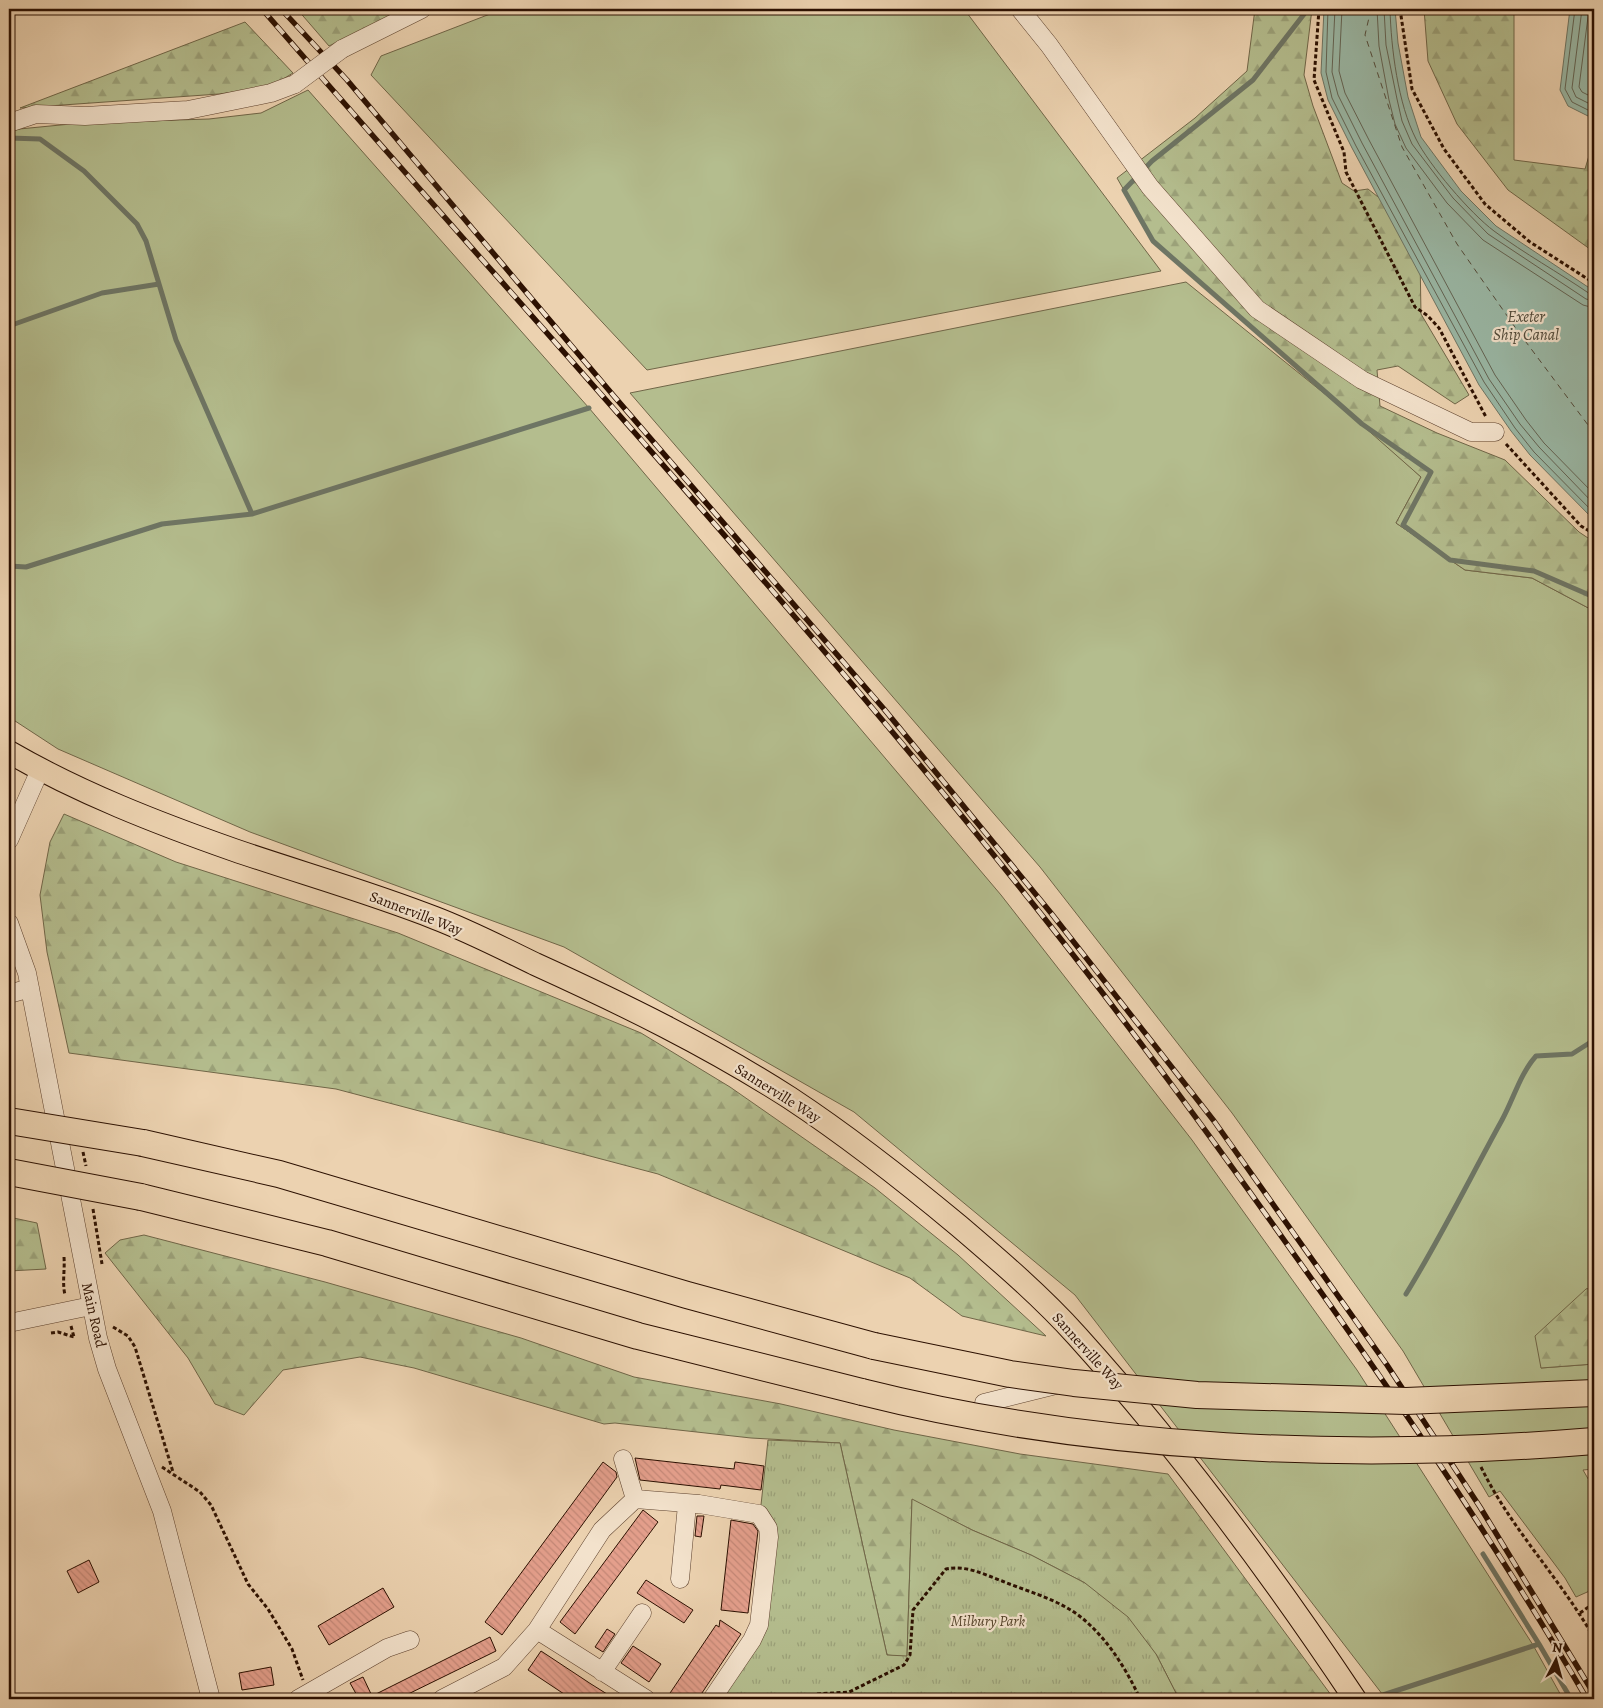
<svg xmlns="http://www.w3.org/2000/svg" width="1603" height="1708" font-family="Alegreya,serif">
  <defs>
    <pattern id="forest-firs" width="22" height="20" patternUnits="userSpaceOnUse" patternTransform="scale(1.25)"><rect width="22" height="20" fill="#b4bd8e"/><path d="M5 1l3.5 6h-7zM16 11l3.5 6h-7z" fill="#9ba179"/></pattern>
    <pattern id="park-tufts" width="24" height="20" patternUnits="userSpaceOnUse" patternTransform="scale(1.25)"><rect width="24" height="20" fill="#b4bd8e"/><path d="M3 7l-1-3M5 7V3M7 7l1-3M15 17l-1-3M17 17v-4M19 17l1-3" fill="none" stroke="#9ba179"/></pattern>
    <pattern id="building-back-hatch" width="6" height="6" patternUnits="userSpaceOnUse" patternTransform="scale(1.25)"><rect width="6" height="6" fill="#e49f8c"/><path d="M-1 5l2 2M0 0l6 6M5-1l2 2" fill="none" stroke="#c48877"/></pattern>
  </defs>
  <rect width="100%" height="100%" fill="#ecd2b0"/>
  <filter id="stains"><feTurbulence type="fractalNoise" baseFrequency=".004" numOctaves="4"/><feColorMatrix values="0 0 0 0 .2 0 0 0 0 .09 0 0 0 0 .02 0 0 0 .5 -.17"/></filter>
  <radialGradient id="worn" r=".72"><stop offset=".6" stop-color="#630" stop-opacity="0"/><stop offset="1" stop-color="#630" stop-opacity=".3"/></radialGradient>
  <path fill="#b4bd8e" stroke="#706648" d="M503,9H964L1161,271L647,370L371,75L381,56Z
    M308,90L589,408L1001,895L1192,1140L1357,1370L1533,1645L1563,1699H1386L1075,1295L854,1112L564,947L250,832L58,749L9,717V130L81,123L209,119L261,113Z
    M1186,282L1362,424L1421,477L1396,523L1465,570L1532,578L1594,611V1288L1586,1289L1541,1368L1594,1364V1469L1583,1470L1594,1489V1589L1576,1597L1565,1578L1500,1491L1489,1497L1403,1351L1232,1113L1040,867L630,393Z"/>
  <path fill="url(#forest-firs)" stroke="#706648" d="M297,9H405L329,46Z
    M1255,9H1312L1304,75L1313,106L1342,183L1354,191L1368,189L1397,212L1420,257L1421,314L1469,395L1455,404L1398,366L1377,370L1380,406L1437,433L1505,460L1579,532L1594,542V611L1532,578L1465,570L1396,523L1421,477L1153,241L1117,178L1195,118L1247,71Z
    M1424,9H1514V160L1585,169L1594,139V252L1508,190L1457,124L1428,61Z
    M245,22L293,73L270,87L219,94L20,108Z
    M64,814L176,862L398,933L641,1033L730,1087L875,1188L958,1255L1046,1336L962,1316L910,1278L658,1174L336,1089L69,1053L47,952L40,895L50,842Z
    M9,1217L37,1223L46,1269L9,1271Z
    M144,1235L325,1282L521,1338L634,1377L781,1404L894,1430L1020,1454L1168,1474L1334,1699H1179L1156,1654L1085,1583L1031,1555L972,1530L912,1500L907,1657L887,1655L840,1443L751,1438L615,1423L604,1424L414,1368L360,1357L283,1370L244,1415L215,1404L188,1358L105,1253L120,1240Z
    M1594,1288V1364L1541,1368L1535,1336L1586,1289Z"/>
  <path fill="url(#park-tufts)" stroke="#706648" d="M768,1440L840,1443L887,1655L907,1656L912,1499L972,1530L1031,1555L1085,1583L1128,1617L1156,1654L1179,1699H722L765,1632L777,1529L761,1505Z"/>
  <path fill="#9ab8a6" stroke="#6e7564" d="M1324,9H1395L1398,43L1408,97L1421,137L1461,191L1496,226L1594,291V520L1530,455L1511,431L1479,385L1352,148L1328,100L1321,73Z
    M1570,9H1594V119L1568,106L1560,90Z"/>
  <g fill="none" stroke-linecap="round" stroke-linejoin="round">
    <path stroke="#636454" stroke-width="1" d="M1328,9L1326,72L1332,98L1356,146L1484,382L1515,428L1534,452L1594,513
      M1335,9L1332,72L1338,95L1362,143L1489,379L1520,424L1539,447L1594,504
      M1342,9L1339,71L1345,93L1369,140L1495,375L1526,420L1544,443L1594,494
      M1377,9L1379,46L1389,100L1395,124L1406,148L1447,203L1483,240L1583,305L1594,308
      M1384,9L1386,45L1397,99L1402,121L1412,144L1453,198L1488,234L1586,299L1594,301
      M1390,9C1391,48 1398,104 1416,139C1429,165 1470,213 1494,231C1525,254 1558,272 1590,294H1594
      M1575,9L1565,89L1572,102L1594,113
      M1582,9L1572,88L1576,97L1594,106
      M1589,9L1579,87L1582,92L1594,98"/>
    <path stroke="#6e7564" stroke-width="5" d="M1308,9L1253,80L1152,161L1124,190L1153,241L1362,424L1431,472L1403,525L1450,560L1534,571L1594,597
      M9,138L40,139L84,171L137,224L146,241L176,340L252,514
      M9,326L102,293L159,284
      M9,566L26,567L162,524L252,514L589,408
      M1406,1294C1441,1237 1470,1178 1502,1120C1514,1098 1520,1074 1536,1056L1572,1054L1594,1040
      M1483,1554L1539,1644L1571,1699
      M1383,1695L1539,1644"/>
    <path stroke="#524b3b" stroke-width="1" stroke-dasharray="6 5" stroke-linecap="butt" d="M1371,9L1365,35L1402,147L1457,244L1517,330L1594,433"/>
  </g>
  <path fill="url(#building-back-hatch)" stroke="#2c1001" d="M635,1458L734,1469L735,1462L764,1466L761,1490L721,1485L720,1489L640,1480Z
    M603,1462L616,1472L617,1477L502,1635L485,1622Z
    M643,1510L658,1522L575,1634L560,1622Z
    M697,1516H704L701,1537L695,1536Z
    M731,1520L753,1524L758,1531L748,1613L721,1610Z
    M89,1560L99,1582L78,1593L67,1571Z
    M646,1580L693,1610L684,1623L637,1593Z
    M383,1588L394,1607L329,1645L318,1626Z
    M720,1620L741,1634L698,1699H666L716,1625L719,1627Z
    M607,1629L615,1634L603,1652L595,1647Z
    M490,1637L496,1651L398,1699H359L350,1683L363,1677L372,1696Z
    M633,1646L661,1664L649,1682L621,1663Z
    M541,1651L591,1684L615,1699H561L564,1694L528,1670Z
    M271,1667L274,1685L242,1690L239,1673Z"/>
  <g fill="none" stroke-linecap="round" stroke-linejoin="round">
    <g stroke="#5c402d" stroke-width="19">
      <path id="minor" d="M1020,9L1049,45L1150,187L1257,309L1362,380L1471,432H1495
        M342,49L422,9
        M9,123L36,114L85,116L188,110L271,93L295,84
        M9,840L40,770
        M9,923L27,973L98,1338L107,1369L162,1511L211,1699
        M9,994L30,988
        M9,1323L91,1306
        M984,1403L1056,1385
        M623,1459L635,1499
        M680,1579L687,1505
        M537,1630L646,1699
        M602,1672L642,1613
        M298,1699L387,1648L410,1640
        M442,1699L504,1667L537,1630L602,1530L635,1499L699,1504L759,1514L768,1528L769,1537L759,1625L752,1640L712,1699"/>
    </g>
    <g stroke="#2c1001" stroke-width="24">
      <path id="major" d="M9,752C80,793 157,823 234,850C301,873 369,892 435,918C469,931 502,948 535,964C623,1004 709,1046 790,1098C849,1137 905,1181 959,1226C1000,1261 1041,1296 1077,1336C1179,1449 1271,1573 1355,1699"/>
    </g>
    <g stroke="#2c1001" stroke-width="28">
      <path id="highway" d="M143,1143L279,1174L687,1295L874,1346
        M141,1197L327,1243L638,1336L862,1392"/>
    </g>
    <path stroke="#2c1001" stroke-width="3" stroke-dasharray="4 2.5" stroke-linecap="butt" d="M1319,9L1314,80L1344,152L1346,172L1415,307L1428,316L1439,328L1486,417
      M1400,9L1412,89L1444,149L1485,204L1530,242L1594,283
      M1506,444L1581,526L1594,534
      M83,1152L86,1166
      M93,1209L102,1264
      M64,1257C65,1271 62,1282 65,1295
      M71,1326L74,1337
      M113,1327L128,1336L135,1347L173,1472
      M51,1333L58,1332L74,1337
      M162,1467L200,1492L211,1505L248,1584L268,1609L292,1649L303,1680
      M1481,1467C1511,1529 1560,1578 1594,1638
      M1580,1613L1594,1603
      M805,1699L817,1694L849,1692L904,1665L910,1655L913,1610L946,1569C966,1565 983,1574 1002,1581C1024,1590 1049,1597 1069,1609C1100,1627 1126,1667 1140,1699"/>
    <use href="#minor" stroke="#f3e2cc" stroke-width="18"/>
    <use href="#major" stroke="#ecd2b0" stroke-width="22"/>
    <use href="#highway" stroke="#ecd2b0" stroke-width="26"/>
    <g stroke="#2c1001" stroke-width="5.5">
      <path id="rail" d="M262,9C524,311 796,605 1045,919C1132,1029 1215,1142 1296,1257C1399,1401 1498,1547 1587,1699
        M281,9L347,80L613,395L884,709L1051,913L1214,1121L1387,1365L1480,1507L1594,1694"/>
    </g>
    <use href="#rail" stroke="#f3e2cc" stroke-width="4" stroke-dasharray="11" stroke-linecap="butt"/>
    <g stroke="#5c402d" stroke-width="19" stroke-linecap="butt">
      <path id="minor-bridge" d="M295,84L342,49"/>
    </g>
    <g stroke="#2c1001" stroke-width="28" stroke-linecap="butt">
      <path id="highway-bridge" d="M9,1121L143,1143
        M9,1172L141,1197
        M874,1346L1010,1374L1074,1383L1197,1395L1406,1401L1594,1393
        M862,1392C1097,1451 1353,1461 1594,1441"/>
    </g>
    <use href="#minor-bridge" stroke="#f3e2cc" stroke-width="18"/>
    <use href="#highway-bridge" stroke="#ecd2b0" stroke-width="26"/>
  </g>
  <g text-anchor="middle" dominant-baseline="central" stroke-width="4.5" stroke-linejoin="round" paint-order="stroke">
    <g font-size="15" fill="#2c1001" stroke="#f3e2cc">
      <text transform="translate(416 913) rotate(21)">Sannerville Way</text>
      <text transform="translate(778 1093) rotate(32)">Sannerville Way</text>
      <text transform="translate(94 1315) rotate(77)">Main Road</text>
      <text transform="translate(1088 1351) rotate(48)">Sannerville Way</text>
    </g>
    <g font-size="15" font-style="italic" fill="#55442b" stroke="#f3e2cc">
      <text x="988" y="1621">Milbury Park</text>
    </g>
    <g font-size="16" font-style="italic" fill="#524b3b" stroke="#f3e2cc">
      <text x="1526" y="317">Exeter<tspan x="1526" dy="18">Ship Canal</tspan></text>
    </g>
  </g>
  <rect width="1603" height="1708" fill="none" stroke="#ecd2b0" stroke-width="30"/>
  <rect x="10" y="10" width="1583" height="1688" fill="none" stroke="#2c1001" stroke-width="2.5"/>
  <rect x="15" y="15" width="1573" height="1678" fill="none" stroke="#2c1001"/>
  <g transform="translate(1556 1660) rotate(6)" stroke="#f3e2cc" stroke-width="4" paint-order="stroke">
  <path d="M0-4L9 19L0 12L-9 19Z" fill="#2c1001"/>
  <text y="-8" font-size="14" font-weight="bold" text-anchor="middle" fill="#2c1001">N</text>
  </g>
  <rect width="100%" height="100%" filter="url(#stains)"/>
  <rect width="100%" height="100%" fill="url(#worn)"/>
</svg>
